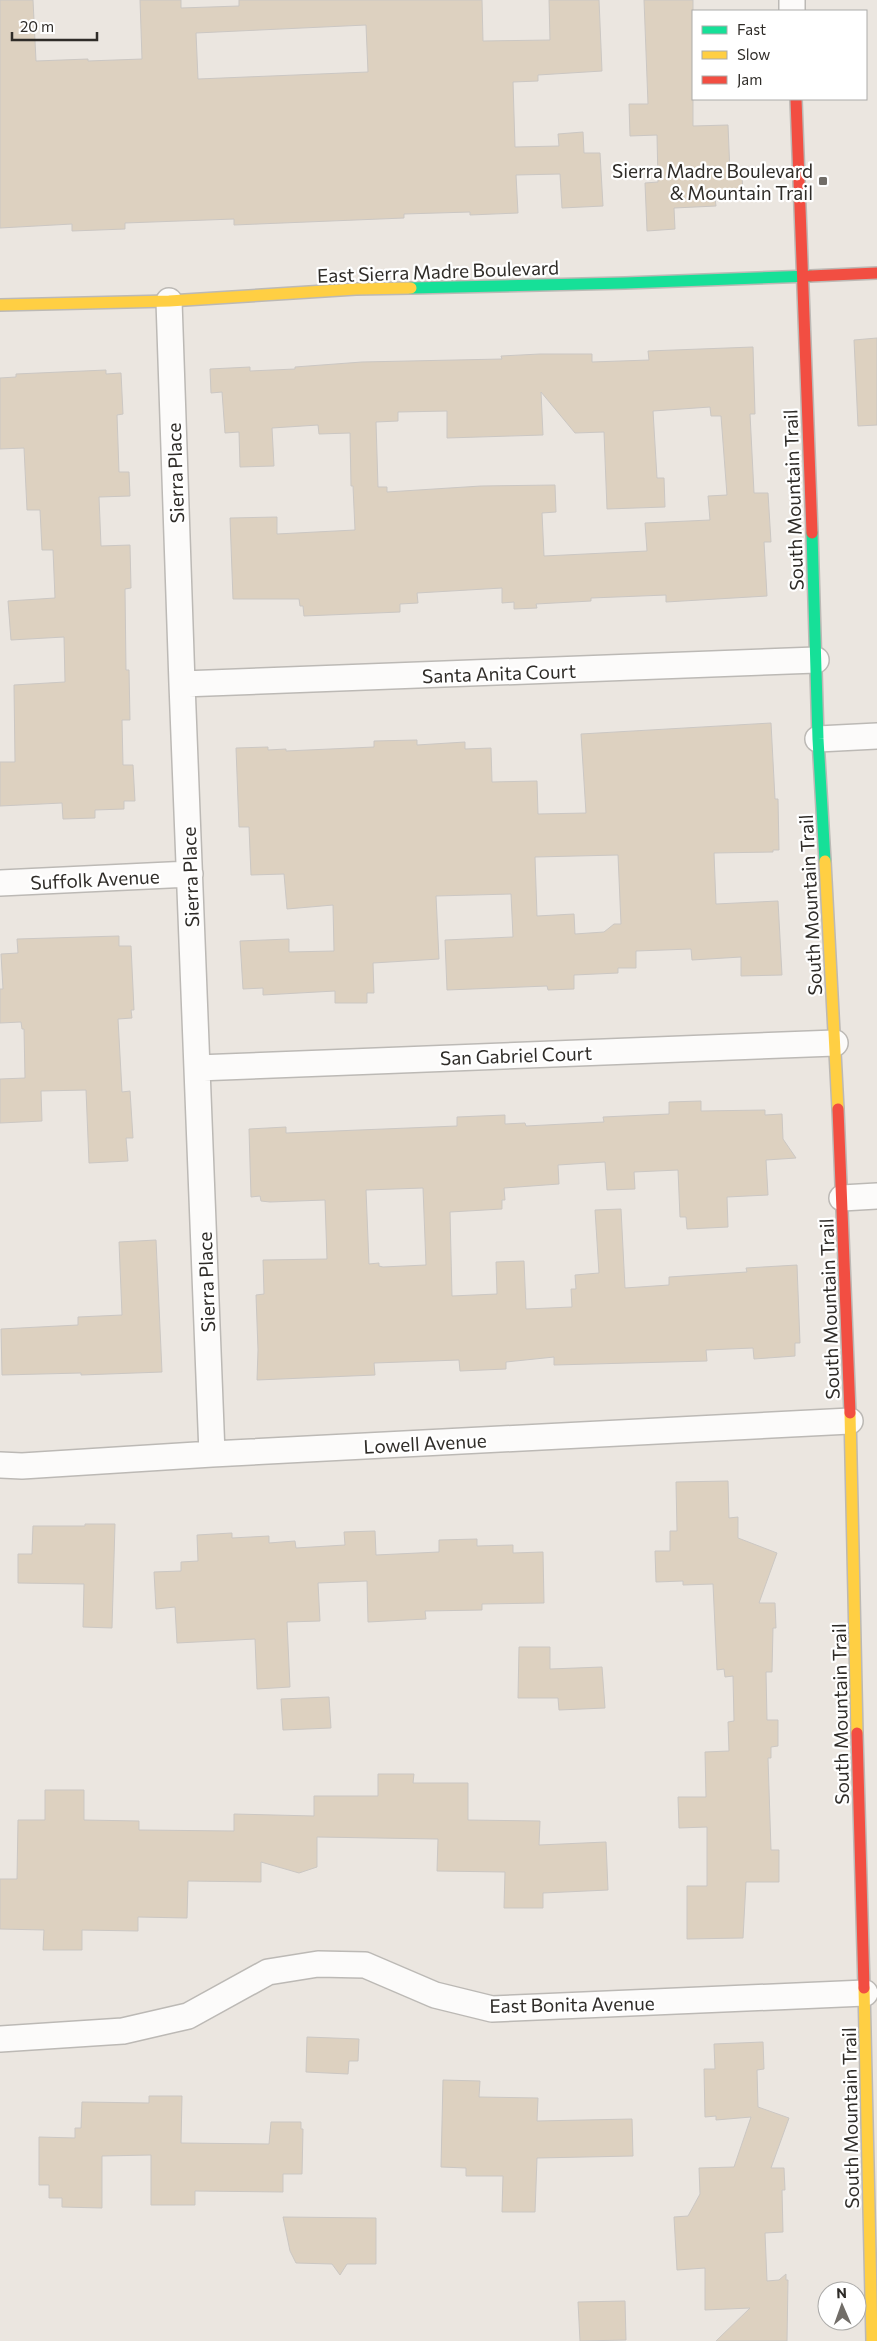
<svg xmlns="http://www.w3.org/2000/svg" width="877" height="2341" font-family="Commissioner,sans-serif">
  <rect width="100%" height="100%" fill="#ebe6e0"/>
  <path fill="#ddd1c0" stroke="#cbc7c3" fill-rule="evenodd" d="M0,0H33L36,61L88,59V61L142,59L140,0H181V8L239,6V0H482L483,41L550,40L549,0H599L602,71L538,75V81L513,82L515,147L559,146L558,134L583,132L584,153H600L603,206L562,208L560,174L516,175L518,213L470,215V212L404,214V218L234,225V219L125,223V229L72,231V224L0,228ZM366,25L368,72L198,79L196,33Z
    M644,0H693V126L728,125L730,173L742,172L743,197L715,198L716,206L674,208L675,229L647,231L645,183L658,182L657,135L630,136L629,104H648Z
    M877,338V425L858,426L854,340Z
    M753,347L755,414H750L754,493H768L771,542H764L767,596L666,602V595L591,598V601L536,604L537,608L514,609V602L502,603V588L417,593L418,603L400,604V612L304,616L303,606H300L299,599H233L230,518L277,517V534L355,530L353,486H351L350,433L319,434L318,425L272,428L274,466L240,467L239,432L225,433L222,392L211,393L210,369L250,367V371L295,369V367L362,362L502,359L501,356L540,354H592V362L649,360L648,351ZM541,392L575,433L604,432L607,509L665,507L664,478H657L653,411L710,407L711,416H721L727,495L708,496L710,520L645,523L647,551L544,556L542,513L556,512L555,485L481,486L387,492V487H378L376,422L398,421V412L447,411V438L543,435Z
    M106,370V374L121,373L123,414L117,415L119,472H129L130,496L99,497L101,546L130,545L131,588L125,589L126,670H129L130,720H122L123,765H133L135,801H124V809L95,810V818L63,819L62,803L0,806V762H15L14,685L65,682L64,637L11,640L8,601L55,598L53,550H42L40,510H27L24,448L0,449V378L16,377V374Z
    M771,723L775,799H778L779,850H773V852L714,853L716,904L778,901L782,975L741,976V957L692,960L691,949L636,951V968H618V973L574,975V989L548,990L547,986L447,990L445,940L513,937L511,894L436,896L439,959L373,963L374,993H367V1003H335V991L263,995V988L243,989L240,941L289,939V952L334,951L333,905L287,909L284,874L251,875L249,827H239L236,748L268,747V750L286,749V751L374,747V741L417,740V745L465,742V749L491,748L492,782L537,781L538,814L586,813L581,734ZM618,855L621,924H614L604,932L575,934L574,914L537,916L535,857Z
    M119,936V946H131L134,1010H131L132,1018L118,1019L122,1092L130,1091L133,1138H126L128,1161L89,1163L86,1090L41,1091L42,1121L0,1123V1079L25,1078L24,1029H22L21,1022L0,1023V989H3L1,954L18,953L17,939Z
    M701,1101V1111L765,1110V1115L782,1114L783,1139L796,1158L766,1160L768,1195L727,1197L728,1227L687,1229L686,1217H680L678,1170L634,1172L635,1189L607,1190L605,1162L558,1165L559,1184L504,1188L505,1200H502V1209L450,1212L452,1296L497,1294L496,1262L524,1261L526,1309L572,1307L571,1289H576L575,1275L599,1273L595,1210L621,1209L625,1288L669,1285V1277L747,1272L746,1268L797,1265L800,1343H795V1356L754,1359L753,1348L706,1350L707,1361L554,1365V1357L506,1362V1369L460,1371L459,1360L374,1363L375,1375L257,1380L258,1350L256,1295L264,1294L263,1260L327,1259L325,1200L270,1202L261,1201L260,1196L251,1197L249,1129L286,1127V1133L457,1126V1117L505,1115V1124L525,1123L526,1126L604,1122L603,1117L669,1114V1102ZM423,1188L426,1265L383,1267L379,1266V1263L369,1264L366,1190Z
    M156,1240L162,1372L81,1375V1373L2,1375L1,1329L78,1325V1317L122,1315L119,1242Z
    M728,1481L729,1518L738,1517V1538L777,1553L759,1603H775L776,1628H773L772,1672H766L767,1720H778V1746L771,1747V1758H768L771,1850H779V1882H746L743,1938L687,1939V1886H707V1827L679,1828L678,1797H706L705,1752L729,1751L728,1722L734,1721L733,1676L725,1677L724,1669L717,1670L713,1584L683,1585V1581L656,1582L655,1551H670V1531H677L676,1482Z
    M85,1524H115L112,1628L83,1627L84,1584L18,1583V1554H32L33,1526H85Z
    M375,1531L376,1555L439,1552V1540L477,1539V1546L513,1545V1553L543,1552L544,1603L482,1604V1610L425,1611L426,1619L368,1622L367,1581L318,1583L320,1621L287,1622L290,1687L257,1689L255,1639L177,1643L175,1607L156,1609L154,1572L181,1571V1562L198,1561L197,1535L232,1533V1538L269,1536V1543L295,1541L296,1548L345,1545L344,1532Z
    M519,1647H550V1669L602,1667L605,1708L559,1710L558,1698H518Z
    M329,1697L331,1728L283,1730L281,1699Z
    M378,1774H414L413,1783H468V1820L540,1821L539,1845L606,1842L608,1890L543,1893V1908H504L505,1872L437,1871L438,1839L317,1837V1867L299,1873L261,1862V1882L188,1881L187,1918L138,1917V1931L82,1930V1950H43L44,1930L0,1929V1879H17L18,1820H45V1790H84V1820L139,1821V1830L234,1831V1814L314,1816V1796H378Z
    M307,2037L359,2039L358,2061H349L348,2074L306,2072Z
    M763,2042L764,2069L757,2070L758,2107L789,2118L771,2168H784L785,2190H782L783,2232L765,2233L767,2281L779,2280L786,2274V2280H788L787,2341H716L750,2308L705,2310V2268L677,2270L674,2217L688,2216L700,2194L699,2168L734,2167L751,2117L716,2120V2116L705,2117L704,2069H715L714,2044Z
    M443,2080L480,2081L479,2097L538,2098L537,2121L632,2119L633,2156L537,2158L535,2212H502L503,2176H466V2168L441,2167Z
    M149,2096H182L181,2143L269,2144L271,2122H301V2129H303L302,2174H283V2192L195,2191V2205H151V2155L102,2156V2208L62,2207V2198H49V2185H39V2137L75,2138V2128H81L82,2102L149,2103Z
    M283,2217L376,2218V2264H347L340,2275L332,2264L296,2263L290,2251Z
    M625,2301L626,2340L580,2341L578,2302Z"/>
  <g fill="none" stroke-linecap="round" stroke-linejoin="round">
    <g stroke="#bcb9b5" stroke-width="28">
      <path id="street" d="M792,0V11
        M169,301L182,684L212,1454
        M182,684L816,660
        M818,739L877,736
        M0,883L190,874
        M197,1068L835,1043
        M842,1198L877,1196
        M0,1465L22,1466L212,1454L850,1421
        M0,2039L123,2031L188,2016L268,1972L318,1964L365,1965L435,1995L492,2009L865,1993"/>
    </g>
    <g stroke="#bcb9b5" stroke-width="14">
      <path id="fast" d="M411,288L625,283L810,276
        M812,533L818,739L825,861"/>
    </g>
    <g stroke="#bcb9b5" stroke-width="14">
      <path id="slow" d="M0,305L169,301L356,289L411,288
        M825,861L838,1109
        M850,1413L857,1733
        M864,1988L872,2341"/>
    </g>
    <g stroke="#bcb9b5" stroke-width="14">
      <path id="jam" d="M796,99L812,533
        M810,276L877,273
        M838,1109L850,1413
        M857,1733L864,1988"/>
    </g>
    <use href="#street" stroke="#fcfbfa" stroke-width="25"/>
    <use href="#fast" stroke="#16e098" stroke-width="11"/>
    <use href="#slow" stroke="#ffcf43" stroke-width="11"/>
    <use href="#jam" stroke="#f24e42" stroke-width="11"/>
  </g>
  <rect fill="#716d68" stroke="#fff" stroke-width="2" x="818" y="176" width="10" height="10" rx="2.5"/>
  <g text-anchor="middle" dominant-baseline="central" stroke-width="4.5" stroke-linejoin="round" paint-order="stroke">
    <g font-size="19" fill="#2f2c28" stroke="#fff" text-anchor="end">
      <text x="813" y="170">Sierra Madre Boulevard<tspan x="813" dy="22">&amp; Mountain Trail</tspan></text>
    </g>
    <g font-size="19" fill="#2f2c28" stroke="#fff">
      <text transform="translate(438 271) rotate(-2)">East Sierra Madre Boulevard</text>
      <text transform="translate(175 473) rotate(-92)">Sierra Place</text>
      <text transform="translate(793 500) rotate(-92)">South Mountain Trail</text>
      <text transform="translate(499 673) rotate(-2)">Santa Anita Court</text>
      <text transform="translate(190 877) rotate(-92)">Sierra Place</text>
      <text transform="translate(95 879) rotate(-3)">Suffolk Avenue</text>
      <text transform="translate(810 905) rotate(-93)">South Mountain Trail</text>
      <text transform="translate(516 1055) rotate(-2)">San Gabriel Court</text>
      <text transform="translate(206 1282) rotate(-92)">Sierra Place</text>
      <text transform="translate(829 1309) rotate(-92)">South Mountain Trail</text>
      <text transform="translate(425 1443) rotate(-3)">Lowell Avenue</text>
      <text transform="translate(840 1714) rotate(-91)">South Mountain Trail</text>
      <text transform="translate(572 2004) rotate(-1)">East Bonita Avenue</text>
      <text transform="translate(850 2118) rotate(-91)">South Mountain Trail</text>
    </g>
  </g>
  <rect x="692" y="10" width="175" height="90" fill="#ffffff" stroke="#acaba9"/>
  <rect x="702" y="26" width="25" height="8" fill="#16e098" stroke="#acaba9"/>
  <text x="737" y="35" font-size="15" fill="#2f2c28">Fast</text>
  <rect x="702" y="51" width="25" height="8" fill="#ffcf43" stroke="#acaba9"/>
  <text x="737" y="60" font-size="15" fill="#2f2c28">Slow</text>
  <rect x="702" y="76" width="25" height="8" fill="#f24e42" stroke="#acaba9"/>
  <text x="737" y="85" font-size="15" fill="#2f2c28">Jam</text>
  <g transform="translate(842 2306) rotate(358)"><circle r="24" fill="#ffffff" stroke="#acaba9"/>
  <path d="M0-4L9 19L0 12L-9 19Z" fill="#716d68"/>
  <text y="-8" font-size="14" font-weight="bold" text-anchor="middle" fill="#2f2c28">N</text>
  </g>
  <path d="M12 32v8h85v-8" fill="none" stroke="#2f2c28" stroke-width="2.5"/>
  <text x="20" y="32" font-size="15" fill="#2f2c28" stroke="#ffffff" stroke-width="4" paint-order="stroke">20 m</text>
</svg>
